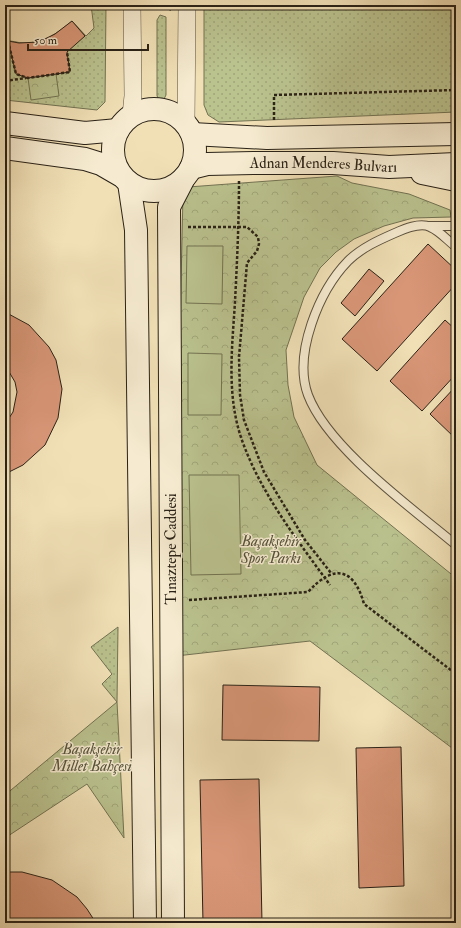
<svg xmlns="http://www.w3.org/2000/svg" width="461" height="928" font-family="'IM FELL Double Pica',serif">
  <defs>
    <pattern id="grass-dots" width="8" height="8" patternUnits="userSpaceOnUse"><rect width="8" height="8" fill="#bac28e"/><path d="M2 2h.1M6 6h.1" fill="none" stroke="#a0a67a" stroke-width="1.8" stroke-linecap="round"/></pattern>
    <pattern id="park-crowns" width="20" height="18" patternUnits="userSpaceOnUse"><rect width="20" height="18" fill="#bac28e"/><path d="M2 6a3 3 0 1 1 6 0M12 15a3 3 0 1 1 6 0" fill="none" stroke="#a0a67a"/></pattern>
  </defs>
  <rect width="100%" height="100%" fill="#f1e0b6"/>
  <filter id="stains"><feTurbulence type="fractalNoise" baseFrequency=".005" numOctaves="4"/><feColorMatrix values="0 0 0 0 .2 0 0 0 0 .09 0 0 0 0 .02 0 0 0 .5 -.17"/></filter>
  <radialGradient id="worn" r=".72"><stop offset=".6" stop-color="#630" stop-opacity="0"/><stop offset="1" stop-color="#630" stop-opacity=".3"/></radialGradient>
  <path fill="url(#grass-dots)" stroke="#727252" d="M91,5H106L105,102L97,110L5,100V41C11,40 18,43 24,43C44,43 58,33 72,21L86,36L94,28Z
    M204,5H456V112L219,122L208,115L204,105Z
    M160,15L166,17V95L163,101H160L157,96V20Z
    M118,627L117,702L102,684L112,674L91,647Z"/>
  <path fill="url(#park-crowns)" stroke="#727252" d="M56,74L59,96L31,100L28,78Z
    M337,176L352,183L409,194L450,210L451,217L413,218L384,226L354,239L336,252L320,268L304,297L286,350L288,385L294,417L317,465L456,578V751L310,641L176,656L174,612L183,193L188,187Z
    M117,702L124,838L87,784L5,838V795Z"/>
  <path fill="#bac28e" stroke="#727252" d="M187,246H223L222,304L186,303Z
    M188,353L222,354L221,415H188Z
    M189,475H239L241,574L191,575Z"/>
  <path fill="#d89677" stroke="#2a2217" d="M72,21L85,36L67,52L70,72L28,78L16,74L8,41L19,43L39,42L55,34Z
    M428,244L456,270V284L377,371L342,339Z
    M369,269L384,281L355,316L341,303Z
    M5,312L29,325L49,347L56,360L62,389L58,418L45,445L23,465L5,474V424L13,412L17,392L15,382L5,365Z
    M445,320L456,330V374L422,411L390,381Z
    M456,386V439L430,414Z
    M223,685L320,687L319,741L222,740Z
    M401,747L404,886L359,888L356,748Z
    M259,779L262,923H203L200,780Z
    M5,872H22L52,880L77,897L87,909L96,923H5Z"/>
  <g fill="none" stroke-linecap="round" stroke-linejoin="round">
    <g stroke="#5c523f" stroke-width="10">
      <path id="lane" d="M429,226H456
        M456,247C448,241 440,231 430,227C420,222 404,229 395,233C379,240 361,248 348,261C319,291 293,354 308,395C328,448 412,508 456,545"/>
    </g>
    <g stroke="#5c523f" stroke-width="18">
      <path id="street" d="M131,115L133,96L132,5
        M186,124L187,5"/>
    </g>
    <g stroke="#2a2217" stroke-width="24">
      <g id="secondary">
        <circle cx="154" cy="150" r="41"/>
        <path d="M5,123L85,133L118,130"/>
        <path d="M192,134L267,138L456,134"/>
        <path d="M5,148L85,159L101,164L120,175"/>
        <path id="s1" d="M191,168L207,164L253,163H333L389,167L456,164"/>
        <path d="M422,173L456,180"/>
        <path d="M129,183L136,230L145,923"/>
        <path d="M173,923L169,207L184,178"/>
      </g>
    </g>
    <path stroke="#2a2217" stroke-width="2.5" stroke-dasharray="3 2" stroke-linecap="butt" d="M159,5L172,10
      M8,41L16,74L28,78L70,72L67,52
      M5,81L26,78
      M274,120V95L456,90
      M239,181C239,222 237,262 235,302C232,349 226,398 243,443C262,495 298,541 330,585
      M188,227H247L258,237L259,244L257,251L247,263L239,357L240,395L244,420L264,472L305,540L331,573
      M189,600L308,592C333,564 354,567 364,604L456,674"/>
    <use href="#lane" stroke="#f6ebd0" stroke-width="8"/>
    <use href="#street" stroke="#f6ebd0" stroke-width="17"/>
    <use href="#secondary" stroke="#f6ebd0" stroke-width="22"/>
  </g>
  <g text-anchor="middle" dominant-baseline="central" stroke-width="3" stroke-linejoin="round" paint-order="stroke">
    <g font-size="15" fill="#2a2217" stroke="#f6ebd0">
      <text stroke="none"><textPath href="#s1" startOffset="133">Adnan Menderes Bulvarı</textPath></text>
      <text transform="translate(171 549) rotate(-90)">Tınaztepe Caddesi</text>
    </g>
    <g font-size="15" font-style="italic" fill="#55523b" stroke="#f6ebd0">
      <text x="271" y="541">Başakşehir<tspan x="271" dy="17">Spor Parkı</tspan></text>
      <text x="92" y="749">Başakşehir<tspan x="92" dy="17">Millet Bahçesi</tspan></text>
    </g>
  </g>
  <rect width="461" height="928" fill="none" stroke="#f1e0b6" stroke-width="20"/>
  <rect x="6" y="6" width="449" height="916" fill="none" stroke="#2a2217" stroke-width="2"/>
  <rect x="10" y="10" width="441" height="908" fill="none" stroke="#2a2217"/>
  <path d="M28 44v6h120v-6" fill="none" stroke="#2a2217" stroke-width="2"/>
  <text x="34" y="44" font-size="12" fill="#2a2217" stroke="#f6ebd0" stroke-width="3" paint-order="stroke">50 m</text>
  <rect width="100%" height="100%" filter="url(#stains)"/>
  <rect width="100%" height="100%" fill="url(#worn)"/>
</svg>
